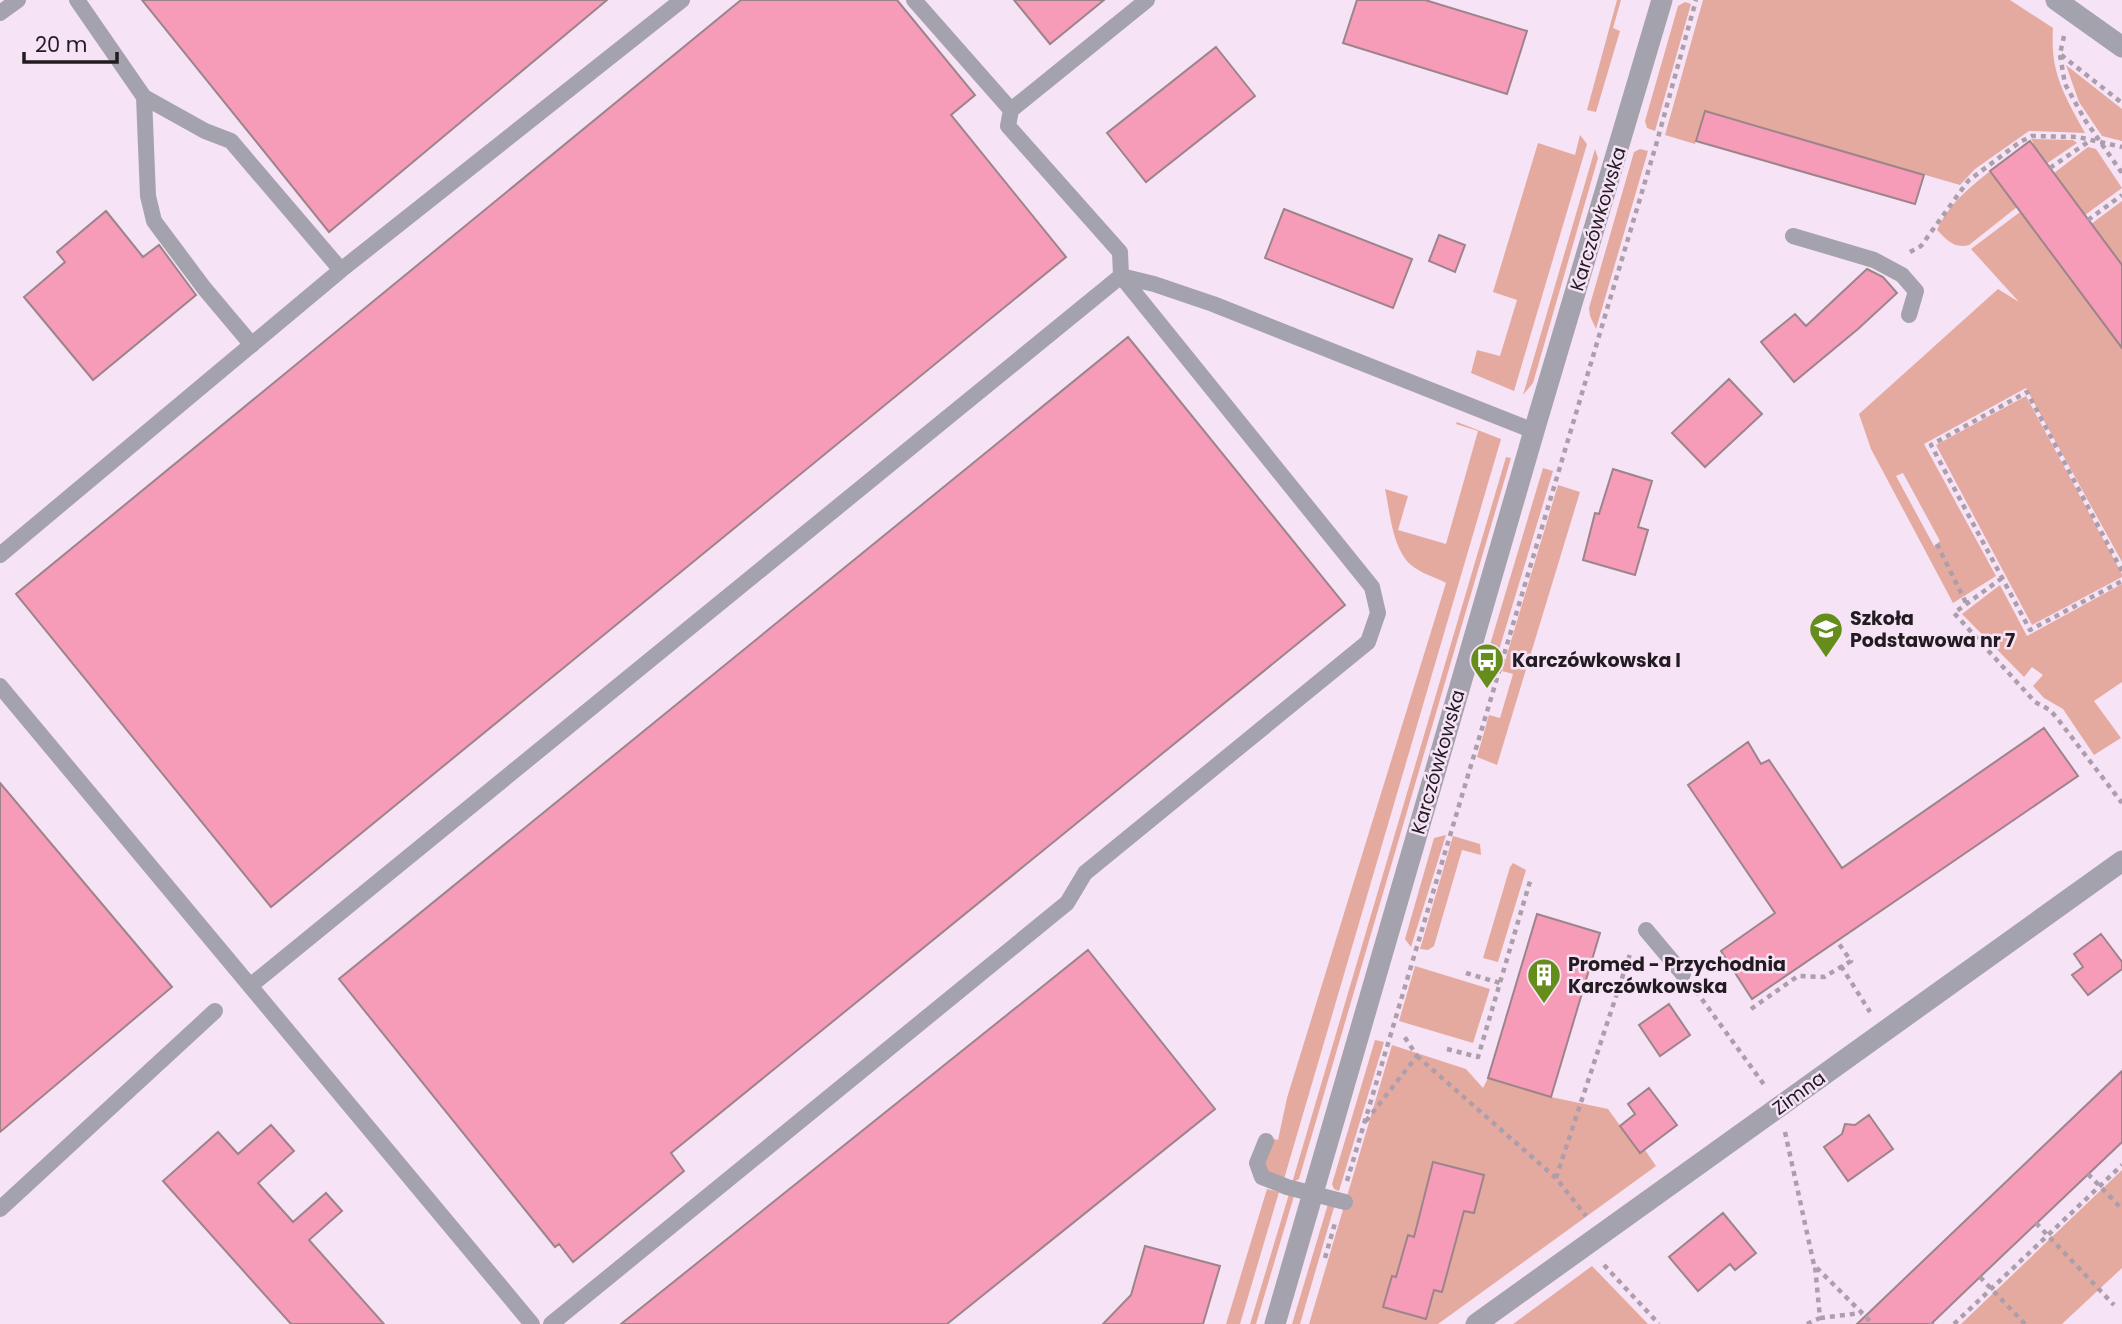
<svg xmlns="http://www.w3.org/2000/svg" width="2122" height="1324" font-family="Poppins,sans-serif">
  <rect width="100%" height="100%" fill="#f6e3f5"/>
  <path fill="#e5aa9f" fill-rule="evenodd" d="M1617,0H1621L1613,28L1620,31L1596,112L1587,110Z
    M1703,0H2010L2053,28C2050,73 2064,94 2085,133L2029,131L1975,169L1960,185L1705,111L1695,144L1665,135Z
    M1685,2L1691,4L1655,131L1647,128L1645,121L1678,6Z
    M2066,65L2122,109V141L2102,136L2079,102Z
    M1580,135L1587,144L1514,391L1471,373L1477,350L1500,356L1517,300L1493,292L1538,143L1575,155Z
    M2031,139L2073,140L2077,143L2046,164L2032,144L2033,142Z
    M2088,147L2096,149L2122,188L2085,215L2054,173Z
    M1595,149L1598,158L1533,383L1523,395Z
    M1640,149L1648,151L1596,329L1590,316L1589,308L1634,152Z
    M1990,171L2017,207L1969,245C1954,249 1947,240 1937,230C1948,205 1969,188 1990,171Z
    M2122,201V265L2091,224Z
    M2020,212L2122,348V562L2026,388L1924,444L1996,576L1953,603L1871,449L1859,414L1998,289L2019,302L1971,249ZM1903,473L1940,541L1934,546L1896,476Z
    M2026,396L2122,574V577L2032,625L1936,445Z
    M1457,422L1501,439L1284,1179L1273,1177L1264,1166L1274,1139L1278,1140L1287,1098L1446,583C1435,577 1420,573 1411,565C1392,548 1390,512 1385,489L1408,496L1398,530L1446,544L1478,431L1456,424Z
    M1506,457L1511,458L1299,1179L1292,1183Z
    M1543,468L1553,471L1499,650L1489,648Z
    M1558,485L1580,492L1497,765L1477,757L1489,715L1500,718L1513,674L1502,671Z
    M2122,584V682L2094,701L2121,738L2094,755L2063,709L2044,698L2033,686L2043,675L2032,667L2024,677L1962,614L2000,585L2027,636Z
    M1446,835L1411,947L1405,939L1434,838Z
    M1453,836L1480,844L1481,855L1462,850L1434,946L1428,950L1420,949Z
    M1513,863L1526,870L1498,962L1483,958L1510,867Z
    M1415,966L1490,989L1473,1043L1399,1021Z
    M1375,1040L1384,1042L1339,1191L1334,1189L1332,1184Z
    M1392,1045L1466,1069L1483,1088L1488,1078L1551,1097L1608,1109L1640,1153L1645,1150L1656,1166L1438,1324H1309Z
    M2122,1170V1268L2062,1324H1961Z
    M1267,1189L1279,1192L1240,1324H1226Z
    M1289,1194L1294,1196L1256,1324H1250Z
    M1328,1204H1335L1300,1324H1292Z
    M1592,1266L1648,1324H1513Z"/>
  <path fill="#f69cb9" stroke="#9d848b" stroke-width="2" d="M142,0H607L329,232Z
    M741,0H897L975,95L951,115L1066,257L271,907L16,594Z
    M1014,0H1104L1050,44Z
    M1357,0H1425L1527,31L1507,94L1343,43Z
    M1216,47L1255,96L1146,182L1107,133Z
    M1705,111L1924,175L1915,204L1696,141Z
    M2030,141L2122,265V348L1990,171Z
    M1284,209L1412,259L1393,308L1265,258Z
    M106,211L143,257L159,245L196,295L93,380L24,297L65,262L57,252Z
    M1439,235L1465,245L1455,272L1429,261Z
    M1867,269L1883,277L1897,293L1858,329L1794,382L1761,342L1795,314L1806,326Z
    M1128,337L1345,605L671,1153L684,1171L573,1262L559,1244L555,1247L339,979Z
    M1729,379L1762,414L1705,467L1672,433Z
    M1613,469L1652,481L1638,527L1648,530L1635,575L1583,560L1595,513L1599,514Z
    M2044,728L2078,776L1752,999L1721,951L1775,913L1688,785L1748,742L1761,764L1769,760L1842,868Z
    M0,783L172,987L0,1132Z
    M1537,914L1600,933L1551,1097L1488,1078Z
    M2101,934L2122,962V969L2088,995L2072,975L2083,967L2074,954Z
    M1088,950L1215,1109L947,1324H621Z
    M1669,1004L1690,1035L1660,1056L1639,1025Z
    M2122,1071V1142L1980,1277L1931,1324H1857Z
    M1649,1088L1677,1125L1640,1153L1620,1126L1635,1114L1628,1104Z
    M1869,1115L1893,1149L1848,1181L1824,1147L1842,1134L1845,1124L1855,1125Z
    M271,1125L294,1151L258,1183L293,1222L326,1193L342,1211L309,1240L384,1324H291L163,1181L218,1132L238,1154Z
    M1433,1162L1484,1175L1474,1213L1464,1211L1442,1292L1434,1290L1426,1319L1383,1307L1392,1276L1396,1277L1408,1235L1414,1237Z
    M1723,1213L1756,1253L1735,1270L1730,1264L1698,1291L1669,1257Z
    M1145,1246L1220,1266L1203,1324H1103L1131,1295Z"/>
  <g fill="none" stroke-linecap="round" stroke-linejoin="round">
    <path stroke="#ad9eac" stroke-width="4.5" stroke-dasharray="5 5" stroke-linecap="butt" d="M2064,36L2060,54L2122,103
      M2060,55L2065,84L2085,120L2122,173
      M2050,168L2091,140
      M2088,220L2122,195
      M1910,252L1921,246L1968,181L2020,142L2032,136L2078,137L2122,147
      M1937,544L1966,603
      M2122,571L2027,392L1931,445L2030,630L2122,581
      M2002,578L1954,613L2035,702L2050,710L2057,718L2122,803
      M1841,966L1870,1012
      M1466,973L1500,983
      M1696,991L1765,1086
      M1751,1009L1798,976L1824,977L1851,961L1837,941
      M1447,1049L1478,1057L1531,878
      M1417,1056L1556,1178L1586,1216
      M1366,1121L1417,1056L1404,1036
      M1785,1132L1814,1265L1873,1324
      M2088,1174L2122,1209
      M1556,1178L1630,954
      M1347,1181L1656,145L1696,0
      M2036,1223L2114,1305
      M1325,1258L1335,1223
      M1604,1265L1659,1324
      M1980,1277L2025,1324
      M1820,1318L1861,1313
      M1932,1323V1324
      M1807,1324L1820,1318L1815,1266
      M1954,1324L2122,1165"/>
    <path stroke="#a4a2ac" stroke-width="16" d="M77,0L144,97L205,131L231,141L341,270
      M914,0L1011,110
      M0,13L18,0
      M144,97L148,196L154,221L204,288L252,345
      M1793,236L1874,260L1902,275L1916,291L1909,315
      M1121,276L1154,284L1213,304L1534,431
      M0,555L341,270L682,0
      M0,686L532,1324
      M1646,930L1683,974
      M250,986L1121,276
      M1266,1141L1257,1163L1262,1177L1287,1187L1345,1202
      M0,1209L215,1011
      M551,1324L1067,903L1085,873L1368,642L1378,613L1372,587L1121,276L1120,252L1008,126L1011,110L1147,0"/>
    <path stroke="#a4a2ac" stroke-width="21" d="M2056,0L2122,47
      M1275,1324L1534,431L1662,0
      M1476,1324L2122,861"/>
  </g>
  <defs>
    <g id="school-pin" transform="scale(1.75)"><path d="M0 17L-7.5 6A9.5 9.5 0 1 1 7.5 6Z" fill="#648d1c" stroke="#f6e3f5"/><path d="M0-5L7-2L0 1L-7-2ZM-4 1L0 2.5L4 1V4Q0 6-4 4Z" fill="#fff"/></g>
    <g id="bus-pin" transform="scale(1.75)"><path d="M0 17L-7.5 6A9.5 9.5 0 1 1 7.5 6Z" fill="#648d1c" stroke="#f6e3f5"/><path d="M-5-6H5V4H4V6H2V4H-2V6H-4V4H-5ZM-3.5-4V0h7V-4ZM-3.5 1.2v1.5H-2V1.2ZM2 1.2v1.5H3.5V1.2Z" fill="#fff"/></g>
    <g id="building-pin" transform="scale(1.75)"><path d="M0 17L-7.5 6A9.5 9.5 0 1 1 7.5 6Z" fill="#648d1c" stroke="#f6e3f5"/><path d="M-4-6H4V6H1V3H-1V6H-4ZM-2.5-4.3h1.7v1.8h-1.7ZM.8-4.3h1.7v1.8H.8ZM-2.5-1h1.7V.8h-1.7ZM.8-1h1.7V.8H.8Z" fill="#fff"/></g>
  </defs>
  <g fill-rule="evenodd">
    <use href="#school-pin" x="1826" y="629"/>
    <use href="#bus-pin" x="1487" y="660"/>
    <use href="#building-pin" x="1544" y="975"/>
  </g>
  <g text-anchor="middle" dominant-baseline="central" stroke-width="5" stroke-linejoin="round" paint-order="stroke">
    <g font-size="19" fill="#221b21" stroke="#f6e3f5">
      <text transform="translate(1598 219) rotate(-73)">Karczówkowska</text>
      <text transform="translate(1438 762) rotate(-74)">Karczówkowska</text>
      <text transform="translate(1799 1093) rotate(-36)">Zimna</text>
    </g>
    <g font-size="19" font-weight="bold" fill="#221b21" stroke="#f6e3f5" text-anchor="start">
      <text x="1850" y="618">Szkoła<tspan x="1850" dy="22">Podstawowa nr 7</tspan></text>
      <text x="1512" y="660">Karczówkowska I</text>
      <text x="1568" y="964">Promed - Przychodnia<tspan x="1568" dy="22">Karczówkowska</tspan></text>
    </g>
  </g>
  <path d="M24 52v10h93v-10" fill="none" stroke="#221b21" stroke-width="3.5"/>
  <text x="35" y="52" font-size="21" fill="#221b21" stroke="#f6e3f5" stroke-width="5" paint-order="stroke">20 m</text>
</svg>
